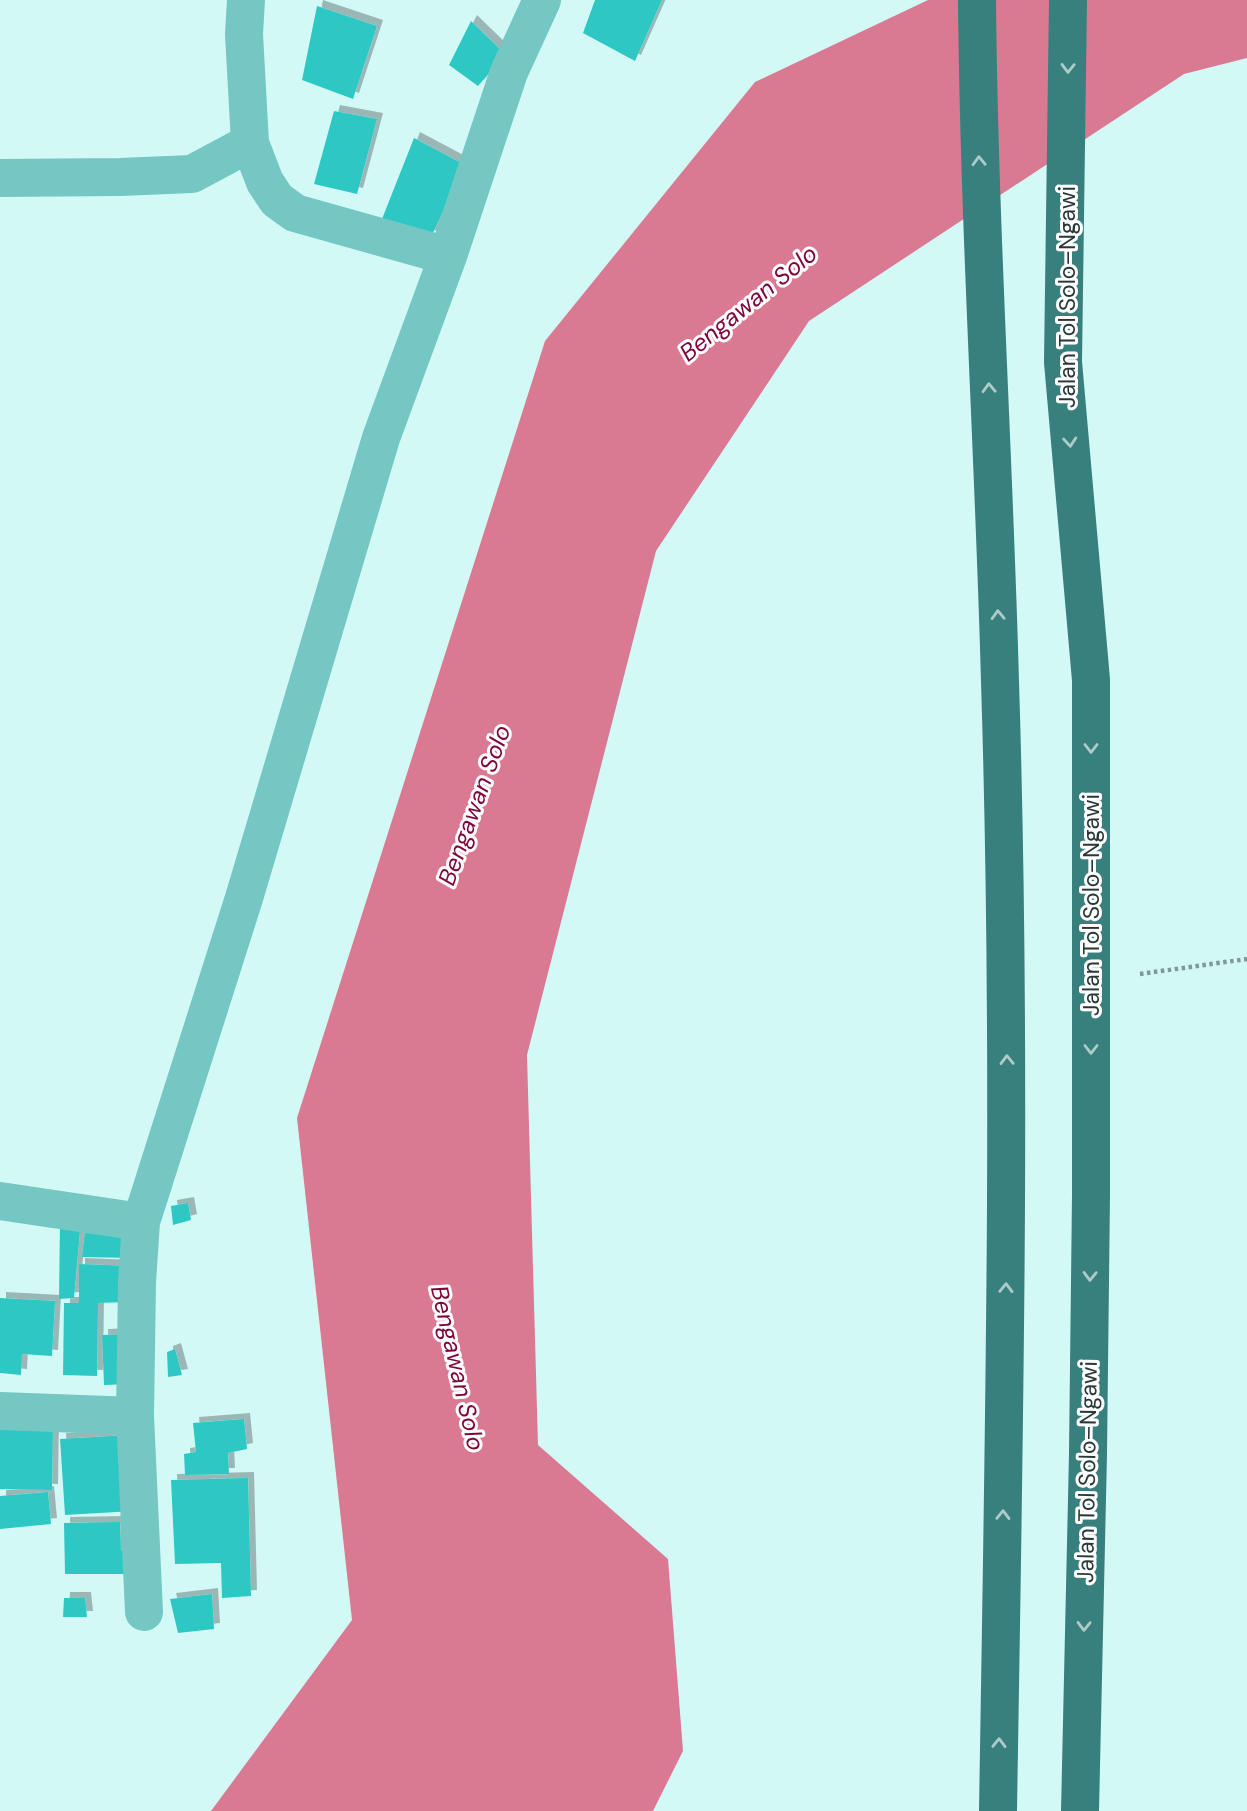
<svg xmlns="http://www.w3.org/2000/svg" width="1247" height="1811" font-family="'DM Sans',sans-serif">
  <defs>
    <filter id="shadow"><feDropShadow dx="6" dy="-6" stdDeviation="0" flood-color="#0004"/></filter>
  </defs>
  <rect width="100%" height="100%" fill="#d3f9f7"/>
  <path fill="#d97a92" d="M928,0H1247V58L1184,74L809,321L656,551L527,1055L538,1445L668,1559L683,1751L653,1811H211L352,1620L297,1118L545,341L755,82Z"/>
  <path fill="#2fc8c4" filter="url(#shadow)" d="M595,0H662L635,61L583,33Z
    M317,6L377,26L353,99L302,80Z
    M471,21L505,54L478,86L449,65Z
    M334,111L377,119L357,194L314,184Z
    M414,138L465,165L431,237L380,224Z
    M188,1203L191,1220L173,1225L171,1206Z
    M87,1214L135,1225L131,1258L82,1257Z
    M60,1219H81L74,1298L59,1299Z
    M79,1264L130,1266L128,1302L98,1303L97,1376L63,1375L64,1303H79Z
    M0,1298L55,1301L52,1356L22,1354L21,1375L0,1373Z
    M129,1334L131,1384L104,1385L102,1335Z
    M175,1349L182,1375L168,1377L167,1352Z
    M244,1419L247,1449L228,1453L229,1474L185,1475L184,1454L196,1452L193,1423Z
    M53,1423L52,1490L0,1489V1424Z
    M130,1435L134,1511L65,1515L60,1439Z
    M248,1478L251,1596L222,1598L221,1563L175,1564L171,1480Z
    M48,1492L51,1524L0,1529V1496Z
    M120,1522L121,1551H136L137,1574H65L64,1523Z
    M212,1594L214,1629L178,1633L170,1599Z
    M64,1598H85L87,1617H63Z"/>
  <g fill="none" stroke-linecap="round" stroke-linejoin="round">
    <path stroke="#7e9997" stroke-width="4.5" stroke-dasharray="3.5 3.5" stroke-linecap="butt" d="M1140,974L1247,959"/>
    <path stroke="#74c7c3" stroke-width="38" d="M246,0L244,34L250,143L265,182L277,200L295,213L448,256
      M0,178L120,177L192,174L250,143
      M0,1201L141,1222
      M0,1411L135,1416
      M144,1612L135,1416L137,1282L141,1222L244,898L381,438L448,256L509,72L542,0"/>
    <path stroke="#38807e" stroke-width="38" d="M977,0C979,228 994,455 1000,682C1012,1059 1004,1435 998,1811
      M1068,0L1063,362L1091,680V1195L1088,1454L1080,1811"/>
  </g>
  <defs><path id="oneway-chevron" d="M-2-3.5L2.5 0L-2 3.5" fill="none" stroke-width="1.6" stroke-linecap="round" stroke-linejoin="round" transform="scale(1.75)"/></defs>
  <g stroke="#aecbca">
    <use href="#oneway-chevron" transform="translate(1068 68) rotate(91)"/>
    <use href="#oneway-chevron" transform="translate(979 161) rotate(-92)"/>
    <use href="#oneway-chevron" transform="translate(989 388) rotate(-92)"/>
    <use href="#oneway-chevron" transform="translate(1070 442) rotate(85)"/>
    <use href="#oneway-chevron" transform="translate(998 615) rotate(-92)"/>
    <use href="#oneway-chevron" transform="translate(1091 748) rotate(90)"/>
    <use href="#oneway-chevron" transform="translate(1091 1049) rotate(90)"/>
    <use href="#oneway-chevron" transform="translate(1007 1060) rotate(-91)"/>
    <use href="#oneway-chevron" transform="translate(1090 1276) rotate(91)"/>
    <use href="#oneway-chevron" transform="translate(1006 1288) rotate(-89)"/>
    <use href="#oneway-chevron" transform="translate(1003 1515) rotate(-89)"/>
    <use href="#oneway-chevron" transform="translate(1084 1626) rotate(91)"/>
    <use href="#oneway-chevron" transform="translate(999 1743) rotate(-89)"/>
  </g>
  <g text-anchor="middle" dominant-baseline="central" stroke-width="6" stroke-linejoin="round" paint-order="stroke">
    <g font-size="23" fill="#293837" stroke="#fdfdfd">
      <text transform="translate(1067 297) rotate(-90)">Jalan Tol Solo–Ngawi</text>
      <text transform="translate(1091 905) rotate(-90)">Jalan Tol Solo–Ngawi</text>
      <text transform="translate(1087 1472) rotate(-89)">Jalan Tol Solo–Ngawi</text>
    </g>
    <g font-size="24" font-style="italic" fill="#7e053a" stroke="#fdfdfd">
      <text transform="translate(748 303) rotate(-39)">Bengawan Solo</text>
      <text transform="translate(474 805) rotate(-70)">Bengawan Solo</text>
      <text transform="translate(458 1368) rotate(77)">Bengawan Solo</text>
    </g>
  </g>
</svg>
